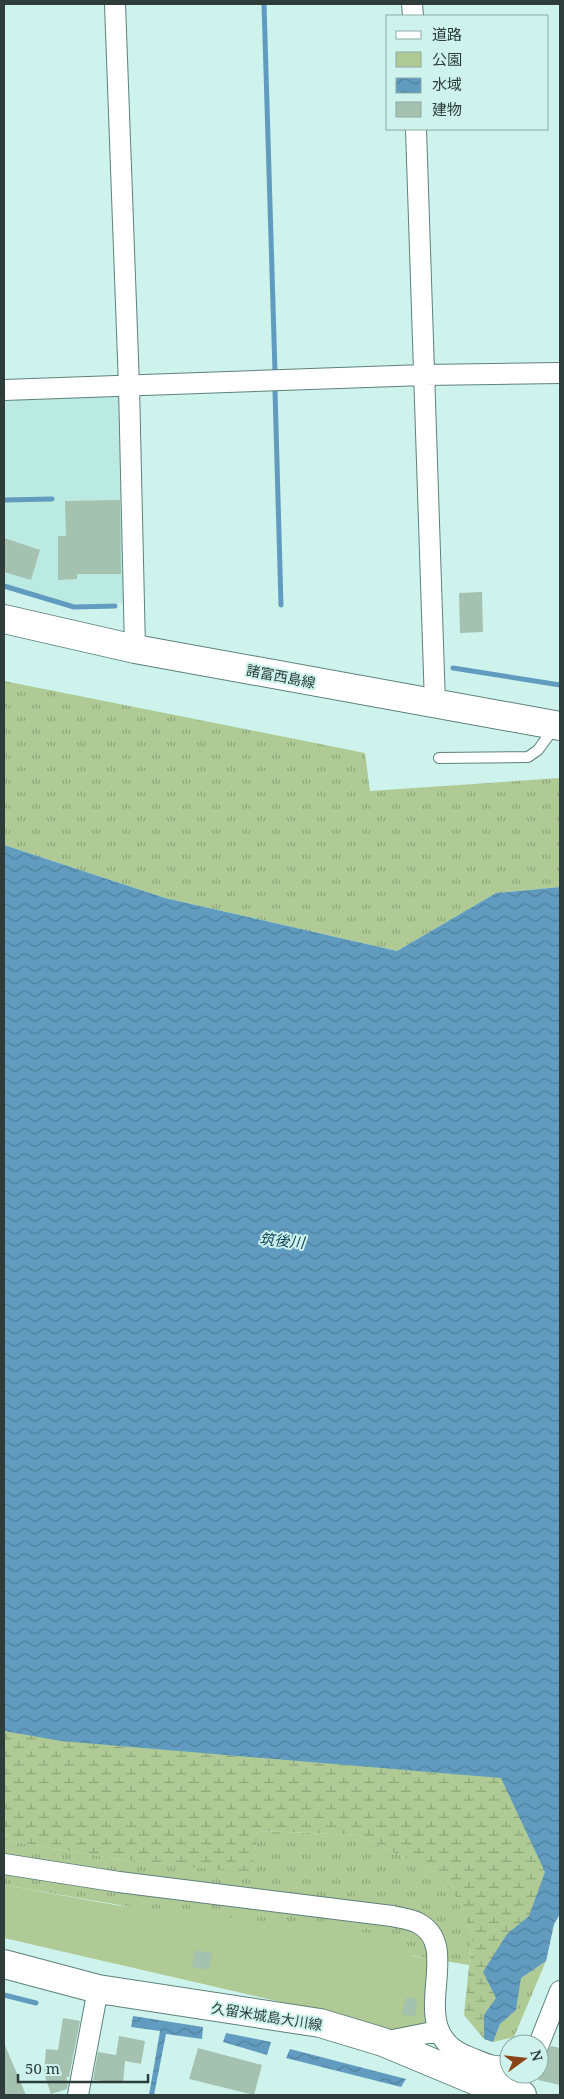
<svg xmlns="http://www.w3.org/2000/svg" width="564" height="2099" font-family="'Noto Serif','Noto Sans JP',serif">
  <defs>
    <pattern id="grass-tufts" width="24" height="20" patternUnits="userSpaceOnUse" patternTransform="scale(1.25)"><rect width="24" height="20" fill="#afca95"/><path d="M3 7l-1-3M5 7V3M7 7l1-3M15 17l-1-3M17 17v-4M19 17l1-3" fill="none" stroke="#8fa57b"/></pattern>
    <pattern id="wetland-marsh" width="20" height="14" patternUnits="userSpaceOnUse" patternTransform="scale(1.25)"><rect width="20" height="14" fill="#afca95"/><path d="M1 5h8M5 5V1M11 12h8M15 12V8" fill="none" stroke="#8fa57b"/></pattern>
    <pattern id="water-waves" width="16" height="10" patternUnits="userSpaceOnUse" patternTransform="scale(1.25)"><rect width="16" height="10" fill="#619cc0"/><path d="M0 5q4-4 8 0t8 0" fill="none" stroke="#50809d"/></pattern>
  </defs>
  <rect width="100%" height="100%" fill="#cdf3ec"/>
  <path fill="#baeae1" d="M124,392L127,603L74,604L4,584V396Z"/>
  <path fill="url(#grass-tufts)" d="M4,681L365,753L370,791L560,778V887L496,893L397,951L165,898L4,845Z
    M258,1831L359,1835L434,1872L457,1897L472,1937L469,1965L445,1961L439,1933L4,1860V1840L123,1860L252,1872Z
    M4,1868L401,1921L426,1934L432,1959L4,1885Z
    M546,1961L514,2037L493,2042L500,2024L516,2010L521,1978Z"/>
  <path fill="url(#wetland-marsh)" d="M4,1690L560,1748V1914L554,1924L546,1961L521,1978L516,2010L500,2024L493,2042L484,2039L464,2015L472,1937L457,1898L434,1872L359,1835L258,1831L252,1873L123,1860L4,1840Z"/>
  <path fill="#afca95" d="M4,1885L115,1905L397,1936L412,1956L432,1959L427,2026L393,2035L311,2009L4,1938Z"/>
  <path fill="url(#water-waves)" d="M4,845L165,898L397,951L496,893L560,887V1914L554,1924L546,1961L521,1978L516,2010L500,2024L493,2042L484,2039V2015L496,1998L483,1972L507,1934L529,1916L545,1872L501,1778L61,1741L4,1731Z
    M133,2016L203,2027L202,2039L166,2034L154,2095H149L160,2031L131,2027Z
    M226,2033L271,2042L267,2055L223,2042Z
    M290,2049L406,2079L401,2087L286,2058Z"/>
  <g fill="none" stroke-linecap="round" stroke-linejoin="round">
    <path stroke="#619cc0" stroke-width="5" d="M264,4L275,372
      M275,391L281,605
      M4,500L52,499
      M4,586L74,607L115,606
      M453,668L560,685
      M4,1995L36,2003"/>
  </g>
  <path fill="#a5c1af" d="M120,500L121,574H77V579L58,580V536H66L65,501Z
    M4,538L40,550L31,580L4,572Z
    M482,592L483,632L460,633L459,593Z
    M195,1950L212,1953L209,1970L192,1967Z
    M406,1997L418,1999L415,2017L402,2014Z
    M63,2018L80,2021L69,2077H66L68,2082L67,2089L51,2094L44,2073L46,2049L58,2050Z
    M119,2036L145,2041L141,2064L125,2061L123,2083L93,2080L98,2052L116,2055Z
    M4,2043L26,2095H4Z
    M551,2046L560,2048V2085L538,2080L546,2053Z
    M198,2048L262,2065L254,2095L189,2079Z"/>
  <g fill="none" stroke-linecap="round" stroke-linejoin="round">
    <g stroke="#5e817b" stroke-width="12">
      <path id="service" d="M439,758L528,757L538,750L554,728"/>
    </g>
    <g stroke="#5e817b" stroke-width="22">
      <path id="minor" d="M115,4L129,386L135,649
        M412,4L413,16
        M416,129L435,704
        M4,390L424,375L560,373
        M4,1864L119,1882L392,1916C400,1918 411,1919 418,1923C467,1948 399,2032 469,2057C485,2063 492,2069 509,2065
        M383,2042L438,2031
        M539,2044L560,1991
        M78,2095L98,1989"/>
    </g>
    <g stroke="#5e817b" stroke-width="30">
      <path id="primary" d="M4,619L135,649L560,726
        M4,1964L98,1989L320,2023L383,2042L486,2085L522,2095"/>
    </g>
    <use href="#service" stroke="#fff" stroke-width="10"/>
    <use href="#minor" stroke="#fff" stroke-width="20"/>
    <use href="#primary" stroke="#fff" stroke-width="28"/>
  </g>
  <g text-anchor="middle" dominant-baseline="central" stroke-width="4" stroke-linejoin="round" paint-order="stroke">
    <g font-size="14" fill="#2e3d3a" stroke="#cdf3ec">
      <text transform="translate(281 676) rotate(11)">諸富西島線</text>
      <text transform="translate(267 2016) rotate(9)">久留米城島大川線</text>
    </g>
    <g font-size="15" font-style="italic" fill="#0d3f58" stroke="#cdf3ec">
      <text transform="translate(282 1240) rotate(5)">筑後川</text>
    </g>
  </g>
  <rect width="564" height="2099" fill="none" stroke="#2e3d3a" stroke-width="10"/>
  <rect x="386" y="15" width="162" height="115" fill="#cdf3ec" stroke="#8daaa5"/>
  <rect x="396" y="31" width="25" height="8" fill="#ffffff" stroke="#8daaa5"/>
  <text x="432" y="40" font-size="15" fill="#2e3d3a">道路</text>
  <rect x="396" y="52" width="25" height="15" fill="#afca95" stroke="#8daaa5"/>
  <text x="432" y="65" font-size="15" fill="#2e3d3a">公園</text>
  <rect x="396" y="78" width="25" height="15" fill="url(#water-waves)" stroke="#8daaa5"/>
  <text x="432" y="90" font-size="15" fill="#2e3d3a">水域</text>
  <rect x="396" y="102" width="25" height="15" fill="#a5c1af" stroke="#8daaa5"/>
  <text x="432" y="115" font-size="15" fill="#2e3d3a">建物</text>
  <g transform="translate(524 2059) rotate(75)"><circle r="24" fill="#cdf3ec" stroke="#8daaa5"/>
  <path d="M0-4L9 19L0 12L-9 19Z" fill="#884417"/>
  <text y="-8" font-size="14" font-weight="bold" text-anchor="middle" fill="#2e3d3a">N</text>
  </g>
  <path d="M18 2074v8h130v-8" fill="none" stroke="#2e3d3a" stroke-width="2.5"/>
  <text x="25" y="2074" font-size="15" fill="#2e3d3a" stroke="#cdf3ec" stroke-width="4" paint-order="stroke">50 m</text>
</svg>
